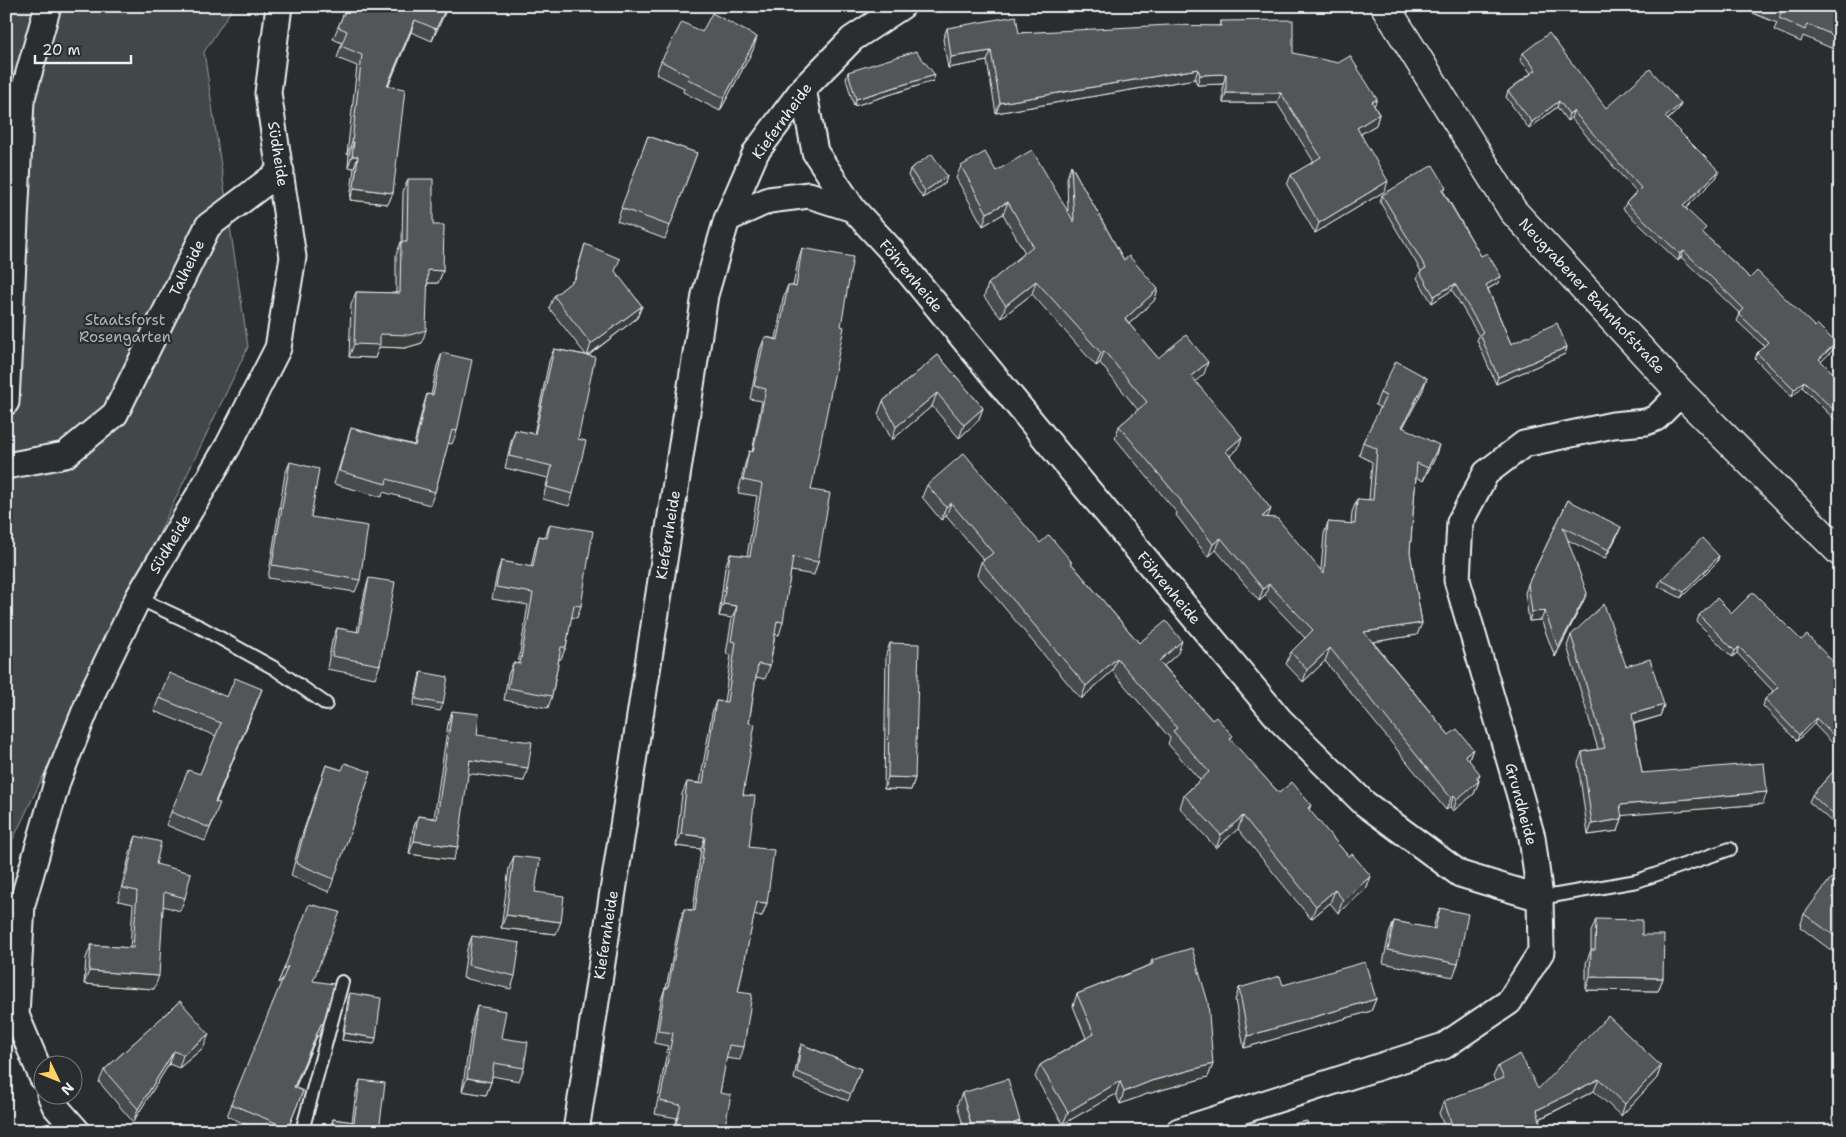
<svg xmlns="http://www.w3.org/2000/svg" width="1846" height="1137" font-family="'Shantell Sans',sans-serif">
  <rect width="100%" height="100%" fill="#2a2d2e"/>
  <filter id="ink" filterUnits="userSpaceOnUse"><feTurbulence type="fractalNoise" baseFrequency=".02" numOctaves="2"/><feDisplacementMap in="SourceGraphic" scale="10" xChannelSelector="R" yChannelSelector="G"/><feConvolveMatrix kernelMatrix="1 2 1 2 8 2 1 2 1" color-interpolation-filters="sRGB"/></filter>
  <g filter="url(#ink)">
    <path fill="#424648" stroke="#959ca0" d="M6,6H234L204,52L248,347L6,854Z"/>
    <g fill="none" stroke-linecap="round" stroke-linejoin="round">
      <g stroke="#e8f1f8" stroke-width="16">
        <path id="service" d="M138,598L202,628L274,668L326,704
          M1540,898L1637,881L1730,849
          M302,1131L342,982"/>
      </g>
      <g stroke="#e8f1f8" stroke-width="29">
        <path id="minor" d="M803,89L815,152L853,209L891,250L1062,459L1280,720L1364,803L1460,874L1540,898
          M727,219L769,200L809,195L853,209
          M6,402L21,101L48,6
          M6,466L65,455L115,414L208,226L281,171
          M42,1077L16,1015L22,904L58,779L94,689L138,598L228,446L278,348L293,257L268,93L279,6
          M50,1094L55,1106L77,1131
          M576,1131L705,295L727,219L756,152L803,89L852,39L902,6
          M1179,1131L1444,1046L1509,1002L1541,952L1540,898L1532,837L1457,580L1460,522L1486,473L1524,444L1613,425L1646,422L1656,418L1681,393"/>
      </g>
      <g stroke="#e8f1f8" stroke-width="31">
        <path id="tertiary" d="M1385,6L1513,211L1681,393L1840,552"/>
      </g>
      <use href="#service" stroke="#2a2d2e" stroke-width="12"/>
      <use href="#minor" stroke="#2a2d2e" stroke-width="25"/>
      <use href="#tertiary" stroke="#2a2d2e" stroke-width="28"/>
    </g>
    <path fill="#474b4d" stroke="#e8f1f8" d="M342,6H448L432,41L411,32L388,87L393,193L388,204L350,200L354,168L348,167L349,154H347L357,66L337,58L342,43L333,39L346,8Z
      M1744,6H1833L1840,9V27L1831,48L1803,36L1801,42L1774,30L1777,23L1743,9Z
      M1221,21L1293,53L1374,106L1379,114L1376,125L1361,134L1385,191L1315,233L1287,185L1291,175L1314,162L1277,103H1223V84L1197,85L1195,79L996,113L987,61L948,68L943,39L947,28L1019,33L1219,26Z
      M702,32L753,50L720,111L683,92L684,88L656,74L661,61Z
      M1523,53L1606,108L1681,104L1678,110L1668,120L1719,171L1716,178L1686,208L1704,234L1750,278L1833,350L1821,361L1840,380V425L1802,387L1792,397L1755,359L1757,353L1764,346L1737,321L1740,314L1681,257L1678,261L1623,209L1626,203L1636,192L1571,118L1567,121L1557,107L1529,129L1506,97L1508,91L1531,73L1520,60Z
      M848,72L935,75L933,81L854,106L846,79Z
      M648,136L697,153L665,239L617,221Z
      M1071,165L1124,260L1158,289L1154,301L1129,324L1158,358L1204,374L1195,381L1238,449L1230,456L1268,517L1321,570L1324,534L1328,522L1351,524L1352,512L1357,499L1369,500L1372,462L1359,455L1363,442L1381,408L1375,405L1380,393L1423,390L1403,427L1435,458L1423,481L1416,477L1410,552L1422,623L1417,635L1373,642L1449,735L1473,749L1469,760L1479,781L1474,794L1453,811L1450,807L1446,810L1325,661L1303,682L1286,664L1291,652L1305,638L1265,596L1259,601L1216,550L1208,557L1176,515L1177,513L1115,438L1119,426L1138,410L1100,363L1096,366L1032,294L1001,318L984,297L988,284L1025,253L1003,214L983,226L956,178L961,166L996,171L1068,212L1067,178Z
      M910,169L947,176L945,183L923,198L908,176Z
      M408,179L433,225L443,271L438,283H427L422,343L405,348L379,347L375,358L349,357L351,305L356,292L396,293V255L401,242H402L403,192Z
      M1446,187L1444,192L1481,256L1501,276L1498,283L1488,289L1511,344L1567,347L1565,354L1496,384L1477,340L1479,336L1452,290L1432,303L1417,278L1420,272L1421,271L1380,202L1382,195Z
      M585,244L615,272L642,306L637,318L588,356L578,439L573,494L569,506L543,499L548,478L505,468L511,442L515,430L534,434L549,361L554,349L586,355L549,308L554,296L574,280Z
      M802,248L811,490L818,562L814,575L791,571L779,635L775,634L770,666L765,679L756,677L749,723L743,795L749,847L767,903L762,916L754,915L738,992L744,1047L740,1060L726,1058L720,1093L724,1131H673L677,1118L655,1114L668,1046L654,1043L661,1000L665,988H666L680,921L684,909L693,910L701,849L676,846L682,794L687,782L700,783L712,713L716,701L724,702L731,655L726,654L732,618L719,616L725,567L730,554L747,556L757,496L738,493L745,464L749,451L752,452L762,401L750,399L760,349L765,337L776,339L783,298L788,285L793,286L798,261Z
      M442,353L457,431L452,444L448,443L435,492L430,505L383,492L382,497L334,484L347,441L351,428L414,445L423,407L427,394L431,395L437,366Z
      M938,355L983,408L978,421L959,438L932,406L892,440L878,414L883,401Z
      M290,462L311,517L360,580L355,592L268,578L285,474Z
      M927,485L1040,543L1071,561V563L1139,643L1178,653L1164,666L1212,720L1279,793L1311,805L1309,810L1349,857L1371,876L1366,889L1338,913L1330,903L1311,919L1238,829L1216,848L1180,808L1184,795L1200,780L1168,744L1170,738L1112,671L1081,699L977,575L981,562L984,560L946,516L941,520L922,497Z
      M1568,500L1617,536L1605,559L1568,540L1583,602L1555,657L1541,620L1529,621L1525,593L1528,584Z
      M550,524L581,606L577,618L571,617L566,647L561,659H559L552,696L548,708L504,700L508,675L513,663L518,664L528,605L492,599L497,573L501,561L531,567L535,548L539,536L545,537Z
      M1719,556L1717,562L1681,598L1658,586L1661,580Z
      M369,578L380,665L375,678L327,669L332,641L337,628L357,632L365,591Z
      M1732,613L1801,640L1840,669V751L1814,724L1797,741L1763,706L1765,699L1773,691L1737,653L1732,657L1697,622L1699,615Z
      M1571,635L1626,666L1664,705L1660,716L1634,724L1642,773L1763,804L1622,815V819L1618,831L1588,835L1578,763L1582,752L1598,749L1567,646Z
      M890,643L915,778L911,790L884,789L886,654Z
      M421,672L443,704L440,711L413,706L419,678Z
      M227,697L257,702L216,802L215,816L205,841L166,825L171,812L200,774L216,736L154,711L159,698Z
      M452,711L524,781L468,773L453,860L409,854L413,829L418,816L434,818L448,724Z
      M1840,764V829L1809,802L1812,795Z
      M326,765L342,770L371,772L329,892L291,876L300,841Z
      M136,836L156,864L185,898L180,911L163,906L154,989L84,984L86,958L91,945L130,948L133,904L118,901L131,849Z
      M514,856L535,892L556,934L501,928L509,868Z
      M1840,885V957L1800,927L1804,914Z
      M1440,908L1458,964L1453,977L1383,963L1389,934L1394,921L1433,929L1435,921Z
      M1596,919L1642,935L1663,978L1658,991L1586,990V963L1591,950V932Z
      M472,936L515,976L511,989L463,978L467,949Z
      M1152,960L1213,1064L1208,1077L1147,1094L1120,1104L1116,1094L1063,1124L1035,1077L1040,1065L1086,1038L1073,1006L1077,994L1150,965Z
      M283,971L313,981L323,1024L319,1036H317L295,1088L303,1091L287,1131H261L227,1116L283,979L278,983Z
      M1283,985L1376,999L1371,1011L1244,1048L1235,1000L1239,988Z
      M350,993L376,1038L374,1044L342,1040L348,999Z
      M180,1001L204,1047L179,1068L169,1064L133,1122L99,1082L104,1070Z
      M477,1006L501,1038L524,1068L519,1081L492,1076L491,1082L486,1095L462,1091L473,1019Z
      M801,1044L861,1069L848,1101L794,1079L799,1051Z
      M1498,1066L1538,1089L1661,1066L1657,1078L1621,1116L1594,1091L1540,1119L1543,1131H1446L1439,1113L1444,1101L1496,1082L1493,1077Z
      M360,1080L379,1131H329L333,1119L352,1122L356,1093Z
      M962,1093L1017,1131H965L957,1105Z"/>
    <path fill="#3a3d3e" stroke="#e8f1f8" d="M447,6H448L432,41L436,29Z
      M415,20L411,32L383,98L387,86Z
      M757,37L753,50L720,111L724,98Z
      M991,51L987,61L948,68L951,57Z
      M1198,69L1195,79L996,113L1000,103Z
      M1226,74L1223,84L1197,85L1200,75Z
      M935,75L933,81L854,106L856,99Z
      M1226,93H1281L1277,103H1223Z
      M1377,99L1373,109L1372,102Z
      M1559,101L1557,107L1529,129L1532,122Z
      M1681,104L1678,110L1663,124L1665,117Z
      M1573,111L1571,118L1567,121L1569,114Z
      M1379,114L1376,125L1354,138L1357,128Z
      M352,142H354L349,154H347Z
      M352,156H358L354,168L348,167Z
      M1719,171L1716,178L1681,213L1683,206Z
      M947,176L945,183L923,198L925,191Z
      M1388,181L1385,191L1315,233L1319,223Z
      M354,188L393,193L388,204L350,200Z
      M1008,202L1003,214L983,226L987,213Z
      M1684,251L1681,257L1678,261L1680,254Z
      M428,270L443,271L438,283H423Z
      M1501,276L1498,283L1484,291L1486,285Z
      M1036,281L1032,294L1001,318L1006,305Z
      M1455,284L1452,290L1432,303L1434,296Z
      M1158,289L1154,301L1121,331L1125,319Z
      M642,306L637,318L587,356L591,344Z
      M426,330L422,343L405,348L379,347L375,358L349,357L354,344L380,334Z
      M1836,343L1833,350L1817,366L1819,359Z
      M1567,347L1565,354L1496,384L1498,377Z
      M1104,351L1100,363L1096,366L1101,353Z
      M1208,362L1204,374L1187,389L1191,376Z
      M1427,378L1423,390L1397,439L1402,427Z
      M1804,381L1802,387L1792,397L1794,390Z
      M937,393L932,406L892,440L896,427Z
      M983,408L978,421L959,438L964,425Z
      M1242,437L1238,449L1221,463L1226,451Z
      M1439,445L1435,458L1423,481L1428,468Z
      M951,503L946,516L941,520L946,507Z
      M1271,509L1266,521L1262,517Z
      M1621,527L1617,536L1605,559L1609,550Z
      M1221,538L1216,550L1208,557L1213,544Z
      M1719,556L1717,562L1681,598L1684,592Z
      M1269,584L1265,596L1259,601L1263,589Z
      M1587,593L1583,602L1555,657L1558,648Z
      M723,604L737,606L732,618L719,616Z
      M1545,611L1541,620L1529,621L1532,612Z
      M777,621L783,622L779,635L773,634Z
      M1422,623L1417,635L1360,644L1364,632Z
      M1182,641L1178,653L1155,674L1159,661Z
      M1739,647L1737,653L1732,657L1735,651Z
      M1330,648L1325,661L1303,682L1307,670Z
      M1117,658L1112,671L1081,699L1086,686Z
      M262,689L257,702L211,814L215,802Z
      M1664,705L1660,716L1628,725L1632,714Z
      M1816,718L1814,724L1797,741L1799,735Z
      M1473,749L1468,761L1465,755Z
      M470,760L528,768L524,781L465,773Z
      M1480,774L1477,783L1479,781L1474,794L1453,811L1457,799L1476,778Z
      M888,777L915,778L911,790L884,789Z
      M1767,792L1763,804L1616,816L1620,805Z
      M1454,795L1450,807L1446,810L1451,798Z
      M1243,816L1238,829L1216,848L1221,835Z
      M1622,819L1618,831L1588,835L1592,824Z
      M681,834L705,837L701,849L676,846Z
      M414,841L458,847L453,860L409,854Z
      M1371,876L1366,889L1338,913L1343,900Z
      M1335,890L1330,903L1311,919L1316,906Z
      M757,902L767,903L762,916L752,914Z
      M506,915L561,922L556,934L501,928Z
      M288,966L284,978L278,983L283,971Z
      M89,971L159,976L154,989L84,984Z
      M1590,977L1663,978L1658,991L1586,990Z
      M1376,999L1371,1011L1244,1048L1248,1036Z
      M321,1024H323L319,1036H317L290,1100Z
      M344,1033L376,1038L374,1044L342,1040Z
      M209,1034L204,1047L179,1068L183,1055Z
      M174,1051L169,1064L133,1122L138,1109Z
      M1213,1064L1208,1077L1147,1094L1120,1104L1124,1092L1151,1081Z
      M1661,1066L1657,1078L1621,1116L1625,1104Z
      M467,1078L491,1082L486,1095L462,1091Z
      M1599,1079L1594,1091L1533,1122L1537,1110Z
      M1120,1081L1116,1094L1063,1124L1068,1112Z
      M1020,1121L1017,1131H1011L1014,1123Z"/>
    <path fill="#535759" stroke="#e8f1f8" d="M347,6H447L436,29L415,20L387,86L405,89L393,193L354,188L358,156H352L354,142H352L362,55L341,46L347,31L338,27Z
      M1769,6H1833L1840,9V25L1835,36L1807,24L1805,30L1779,18L1782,11Z
      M712,13L757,37L724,98L688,79L689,76L661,61L682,22L702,32Z
      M1016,16L1019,33L1169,25L1221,26V21L1293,20V53L1338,63L1350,56L1377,99L1372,102L1379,114L1357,128L1388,181L1319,223L1291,175L1321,157L1281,93H1226V74L1200,75L1198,69L1000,103L991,51L951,57L947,28Z
      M1549,33L1606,108L1650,69L1681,104L1665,117L1719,171L1683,206L1706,228L1702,232L1750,278L1757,271L1815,327L1817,324L1836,343L1819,359L1840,380V416L1804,381L1794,390L1757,353L1768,342L1739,314L1744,309L1684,251L1680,254L1626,203L1641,188L1573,111L1569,114L1559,101L1532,122L1508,91L1536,70L1523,53Z
      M916,51L935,75L856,99L848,72Z
      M648,136L697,153L670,226L621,208Z
      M1032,150L1074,222L1071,165L1124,260L1129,256L1158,289L1125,319L1158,358L1186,335L1208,362L1191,376L1242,437L1226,451L1271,509L1262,517L1277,518L1324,574L1328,522L1355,524L1357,499L1373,500L1377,449L1363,442L1386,396L1380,393L1396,361L1427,378L1402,427L1439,445L1428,468L1417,463L1410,552L1422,623L1364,632L1449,735L1457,729L1473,749L1465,755L1480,774L1476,778L1479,781L1457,799L1454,795L1451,798L1330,648L1307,670L1291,652L1313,630L1269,584L1263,589L1221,538L1213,544L1181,503L1182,502L1119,426L1147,402L1104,351L1101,353L1036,281L1006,305L988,284L1033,246L1008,202L987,213L961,166L985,152L996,171Z
      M932,154L947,176L925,191L910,169Z
      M1433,165L1446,187L1442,190L1481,256L1487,253L1501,276L1486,285L1511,344L1557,323L1567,347L1498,377L1480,334L1483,332L1455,284L1434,296L1420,272L1426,268L1382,195Z
      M408,179H433V225H444L443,271L428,270L426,330L410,335L380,334V345L354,344L356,292L400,293L401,242H407Z
      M585,244L620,259L615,271L642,306L591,344L554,296L575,279Z
      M802,248L853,257L841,326L844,327L811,490L830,493L818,562L793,557L783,622L777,621L770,666L758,664L749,723L755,724L743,795L755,796L749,847L774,850L767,903L757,902L738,992L752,994L744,1047L729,1045L720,1093L731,1095L724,1131H674L681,1105L660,1101L673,1033L658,1031L665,988H668L684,909L695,911L705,837L681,834L687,782L703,784L716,701L727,702L736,642L731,641L737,606L723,604L730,554L750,556L762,484L743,480L749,451L753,452L766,389L754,386L765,337L778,340L788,285L796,287Z
      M554,349L595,357L578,439L586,441L573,494L547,487L552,466L509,456L515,430L535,434Z
      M442,353L472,360L457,431L452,430L435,492L387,479L386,484L339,471L351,428L415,446L427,394L433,395Z
      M938,355L983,408L964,425L937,393L896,427L883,401Z
      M964,453L1040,543L1049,535L1071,561L1070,562L1139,643L1166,621L1182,641L1159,661L1212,720L1216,717L1233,736L1230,739L1279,793L1292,782L1311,805L1308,808L1327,831L1349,857L1352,854L1371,876L1343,900L1335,890L1316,906L1243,816L1221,835L1184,795L1209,772L1173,731L1177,728L1117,658L1086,686L981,562L993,553L951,503L946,507L927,485Z
      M290,462L319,469L311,517L368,526L360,580L272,565Z
      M1568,500L1621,527L1609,550L1563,527L1587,593L1558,648L1545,611L1532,612L1528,584Z
      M550,524L593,531L581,606L574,605L566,647H561L552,696L508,688L513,663L520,664L533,593L496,587L501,561L533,567L539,536L547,538Z
      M1702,538L1719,556L1684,592L1661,580Z
      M369,578L395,582L380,665L332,656L337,628L359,632Z
      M1753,592L1801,640L1807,635L1840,669V742L1816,718L1799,735L1765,699L1778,687L1739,647L1735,651L1699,615L1717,598L1732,613Z
      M1604,604L1626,666L1650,659L1664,705L1632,714L1642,773L1764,763L1767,792L1620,805L1622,819L1592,824L1582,752L1605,748L1571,635Z
      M890,643L919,644L915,778L888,777Z
      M421,672L448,677L443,704L416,699Z
      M169,673L227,697L235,678L262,689L215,802L220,803L210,828L171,812L188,770L200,774L221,723L159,698Z
      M452,711L479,714L477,735L532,742L528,768L470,760L458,847L414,841L418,816L437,819Z
      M345,763L371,772L334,879L296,863L305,829L326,765L342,770Z
      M1840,764V821L1812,795Z
      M136,836L161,842L156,864L191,873L185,898L164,892L159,976L89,971L91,945L133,948L137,891L123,888Z
      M514,856L540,859L535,892L564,896L561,922L506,915Z
      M1831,878L1840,885V940L1804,914Z
      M309,904L340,912L313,981L334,984L323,1024H321L294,1087L303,1091L288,1128L231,1104L288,966L283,971Z
      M1440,908L1468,914L1458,964L1388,950L1394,921L1435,929Z
      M1596,919L1642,920V935H1664L1663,978L1590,977L1591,950H1595Z
      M472,936L520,943L515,976L468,965Z
      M1192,948L1208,1002L1213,1064L1151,1081L1124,1092L1120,1081L1068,1112L1040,1065L1094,1034L1077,994L1153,964L1152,960Z
      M1365,962L1376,999L1248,1036L1239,988L1280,976L1283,985Z
      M350,993L381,998L376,1038L344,1033Z
      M180,1001L209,1034L183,1055L174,1051L138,1109L104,1070Z
      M477,1006L506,1011L501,1038L528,1042L524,1068L494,1063L491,1082L467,1078Z
      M1608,1016L1661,1066L1625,1104L1599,1079L1537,1110L1543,1131H1454L1444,1101L1504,1078L1498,1066L1520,1054L1538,1089Z
      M801,1044L861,1069L851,1094L797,1072Z
      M1008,1079L1020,1121L1014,1123L1016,1131H973L962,1093Z
      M360,1080L385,1083L379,1131H331L333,1119L354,1122Z
      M1307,1121L1309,1131H1267L1266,1129Z
      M1379,1125L1399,1131H1377Z"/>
  </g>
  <g text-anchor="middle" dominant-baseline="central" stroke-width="4.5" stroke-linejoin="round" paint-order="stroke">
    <g font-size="15" fill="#e8f1f8" stroke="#2a2d2e">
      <text transform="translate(782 121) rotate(-54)">Kiefernheide</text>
      <text transform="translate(278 154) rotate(81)">Südheide</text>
      <text transform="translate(187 268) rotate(-64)">Talheide</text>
      <text transform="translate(911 276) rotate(50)">Föhrenheide</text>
      <text transform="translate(1592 296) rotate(47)">Neugrabener Bahnhofstraße</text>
      <text transform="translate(668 535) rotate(-81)">Kiefernheide</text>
      <text transform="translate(170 544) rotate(-59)">Südheide</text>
      <text transform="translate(1169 588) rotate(50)">Föhrenheide</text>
      <text transform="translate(1521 804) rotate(75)">Grundheide</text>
      <text transform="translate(606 935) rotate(-81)">Kiefernheide</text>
    </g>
    <g font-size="15" fill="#aeb5ba" stroke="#2a2d2e">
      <text x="125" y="320">Staatsforst<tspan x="125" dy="17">Rosengarten</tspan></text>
    </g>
  </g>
  <rect width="1846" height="1137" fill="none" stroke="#2a2d2e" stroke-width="25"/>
  <rect x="12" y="12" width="1821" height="1112" fill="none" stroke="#e8f1f8" stroke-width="2" filter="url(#ink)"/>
  <g transform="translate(58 1080) rotate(133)"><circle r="24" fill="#2a2d2e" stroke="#767b7f"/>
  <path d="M0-4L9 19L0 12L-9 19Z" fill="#ffd166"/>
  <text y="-8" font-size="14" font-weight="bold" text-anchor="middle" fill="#e8f1f8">N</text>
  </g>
  <path d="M35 55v8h96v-8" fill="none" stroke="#e8f1f8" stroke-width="2.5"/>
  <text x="42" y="55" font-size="15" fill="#e8f1f8" stroke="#2a2d2e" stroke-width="4" paint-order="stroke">20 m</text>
</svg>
